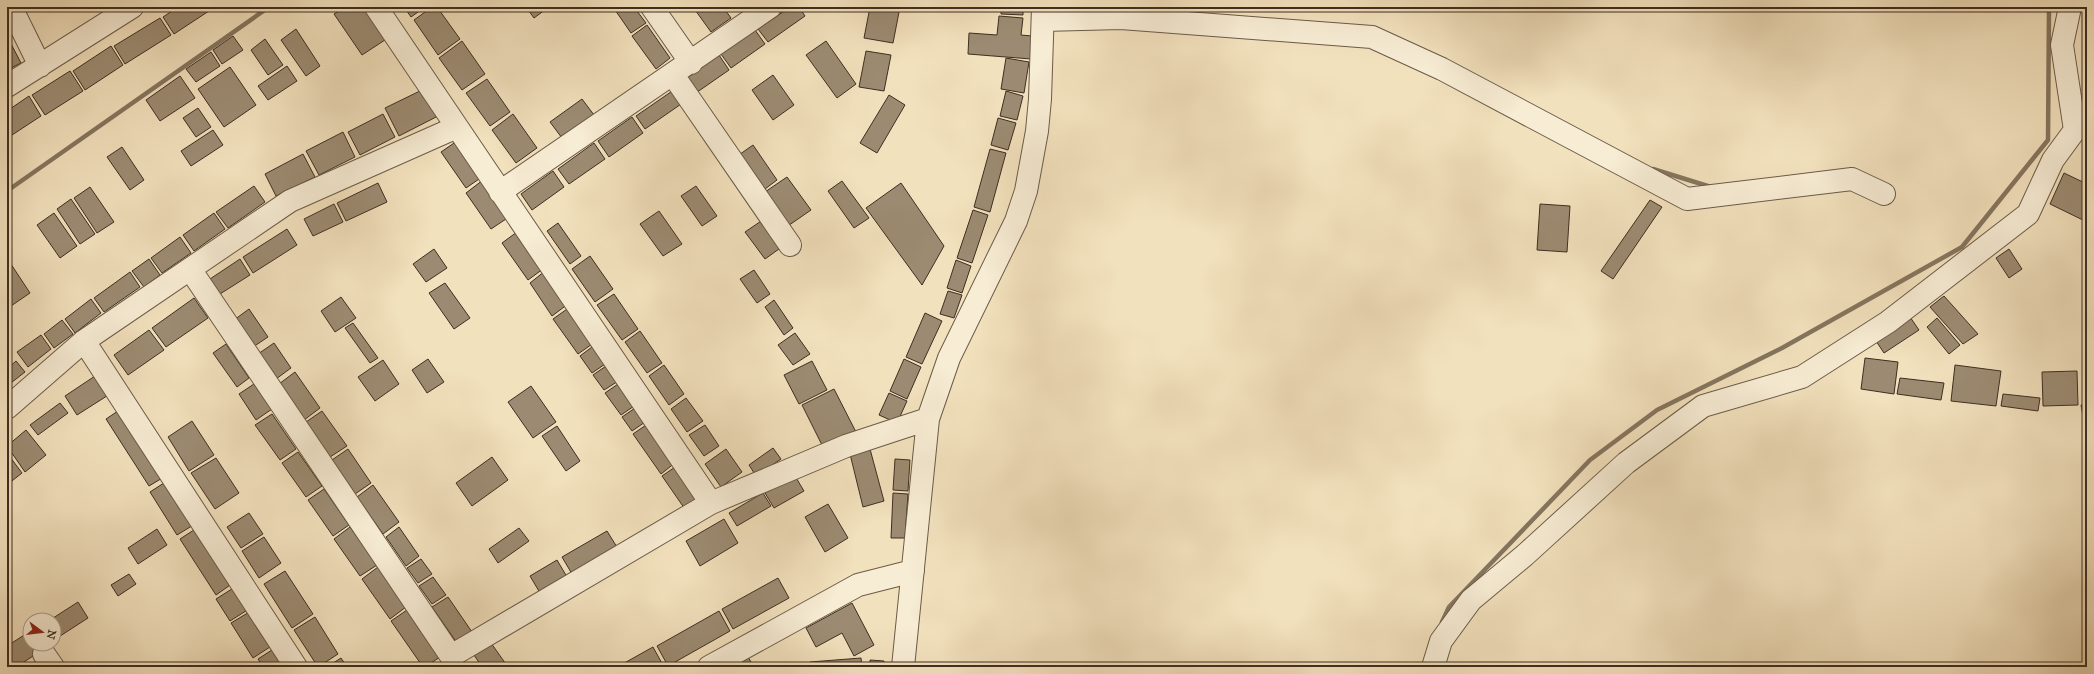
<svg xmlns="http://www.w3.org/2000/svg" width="2094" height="674" font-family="'IM FELL Great Primer',serif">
  <rect width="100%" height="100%" fill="#f2e1bd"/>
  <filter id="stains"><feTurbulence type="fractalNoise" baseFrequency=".005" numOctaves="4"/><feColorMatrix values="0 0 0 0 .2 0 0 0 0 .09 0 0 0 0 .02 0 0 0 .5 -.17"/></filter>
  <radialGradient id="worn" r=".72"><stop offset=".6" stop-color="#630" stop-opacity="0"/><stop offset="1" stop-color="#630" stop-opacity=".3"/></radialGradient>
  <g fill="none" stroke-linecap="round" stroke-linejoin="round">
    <path stroke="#85755f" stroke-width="4.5" d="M1062,7L1090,8
      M1653,169L1711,187
      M7,191L269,7
      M1442,622L1449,607L1590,460L1657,410L1782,348L1962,247L2048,140L2049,7"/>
  </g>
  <path fill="#9c8b72" stroke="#3e2e21" d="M178,7H215L174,34L163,17Z
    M345,7H367L388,38L362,55L334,14Z
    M404,7H425L411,17Z
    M432,7H437L460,39L438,55L414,20Z
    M526,7H549L534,18Z
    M613,7H634L646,23L631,33Z
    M693,7H723L731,18L711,32Z
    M790,7H799L805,16L768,42L758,29Z
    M870,7H900L893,43L864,38Z
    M1001,7H1023V15L1001,14Z
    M999,16L1023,18L1021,35L1032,36L1031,59L968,54L969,33L997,35Z
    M160,18L171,35L125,64L114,46Z
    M647,25L670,58L656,69L632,36Z
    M296,29L320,66L306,76L281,40Z
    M755,30L765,44L731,68L721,54Z
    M233,36L243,50L222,64L213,50Z
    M8,38L21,63L7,70V39Z
    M265,39L283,65L268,75L251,50Z
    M462,41L485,74L462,90L439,58Z
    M826,41L856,84L837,98L806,55Z
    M111,46L123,65L85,90L73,71Z
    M866,51L891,55L884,91L859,87Z
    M211,52L220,66L196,82L186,69Z
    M719,55L729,70L693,95L683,81Z
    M1006,58L1029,62L1024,93L1001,89Z
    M287,66L297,81L268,100L258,86Z
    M230,67L256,105L224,127L198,89Z
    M70,71L83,91L45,115L32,95Z
    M773,75L794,105L773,120L752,90Z
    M180,76L195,98L160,121L146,100Z
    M487,79L510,112L490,126L466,93Z
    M678,87L687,100L645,129L636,116Z
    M426,88L440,115L399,136L385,108Z
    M1006,91L1023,96L1017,120L1000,116Z
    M889,95L905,105L877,153L860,143Z
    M29,96L41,116L9,137L7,134V111Z
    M582,99L594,115L562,138L550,122Z
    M198,108L211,127L196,137L183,118Z
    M383,114L395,137L360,155L348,132Z
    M513,114L537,148L516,163L492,130Z
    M632,117L643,133L609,157L598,141Z
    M998,118L1016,123L1008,150L991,145Z
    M213,130L223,145L191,166L181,151Z
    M343,132L355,157L319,175L306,151Z
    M457,141L482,177L466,188L441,152Z
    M594,143L605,159L569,184L558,169Z
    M753,145L777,180L761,192L736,157Z
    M122,147L144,180L130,190L107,157Z
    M990,149L1006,153L990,212L974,207Z
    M303,154L315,177L276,196L265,174Z
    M553,171L564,187L532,210L521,194Z
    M2064,173L2087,184V222L2050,204Z
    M787,177L811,210L785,228L762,194Z
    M483,180L509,217L491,229L466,193Z
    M842,181L869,218L854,228L828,191Z
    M378,183L387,202L346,221L337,203Z
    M901,183L944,246L922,285L866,208Z
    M254,186L265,202L228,228L216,212Z
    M696,186L717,216L702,226L681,196Z
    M90,187L114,222L97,233L74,198Z
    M71,199L95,234L80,244L57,209Z
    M1650,200L1662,207L1613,279L1601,271Z
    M334,204L343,222L313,236L304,219Z
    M1540,204L1570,206L1567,252L1537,250Z
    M973,210L988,215L972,263L957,258Z
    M659,211L682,244L663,256L640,224Z
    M54,213L77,246L60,258L37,225Z
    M214,213L225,229L194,251L183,235Z
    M767,217L786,244L765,259L745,232Z
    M558,223L581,256L570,264L547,231Z
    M287,229L297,245L253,273L243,257Z
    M517,232L543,269L528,280L502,243Z
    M180,237L191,253L162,273L151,258Z
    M434,249L447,268L426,282L413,264Z
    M2009,249L2022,269L2009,278L1996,258Z
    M590,256L613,289L595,302L572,269Z
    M7,258L30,293L11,306L7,300Z
    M149,259L160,275L144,287L132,271Z
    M240,259L250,275L220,294L210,279Z
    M956,260L971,266L962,293L947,288Z
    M754,270L770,294L757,303L740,279Z
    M545,271L568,304L552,316L530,283Z
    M130,272L140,287L104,312L94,298Z
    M445,283L470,318L454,329L429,293Z
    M948,291L962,295L954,318L940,314Z
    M614,294L638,329L622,340L597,305Z
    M1944,296L1978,334L1963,344L1930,307Z
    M341,297L356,318L335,332L321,311Z
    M194,298L208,318L166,347L152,328Z
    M91,299L101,313L75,333L65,319Z
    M774,300L793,328L784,335L765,307Z
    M570,307L595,342L578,354L553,319Z
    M249,309L268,337L253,347L234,320Z
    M925,313L942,321L922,364L906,357Z
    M1910,317L1919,330L1884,353L1876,341Z
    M1937,318L1960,345L1949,354L1927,327Z
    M62,320L73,334L54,348L44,334Z
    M353,323L378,358L370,363L345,328Z
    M149,330L164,350L128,375L114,355Z
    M640,331L662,363L647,373L625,342Z
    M795,333L810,354L793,365L778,345Z
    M41,335L51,349L28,367L17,352Z
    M274,343L291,368L276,379L258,354Z
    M226,344L249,378L237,387L213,353Z
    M596,344L608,362L592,373L580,356Z
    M1865,358L1898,362L1894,394L1861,389Z
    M428,359L444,382L427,393L412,370Z
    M904,359L921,367L907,399L890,391Z
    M383,360L399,384L375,401L358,377Z
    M16,361L25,372L7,386V369Z
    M812,361L827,390L799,404L784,375Z
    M609,364L620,380L604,390L593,375Z
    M664,365L684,394L669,405L649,376Z
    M1955,365L2001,371L1996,406L1951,401Z
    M2077,371L2078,405L2043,406L2042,372Z
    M295,372L320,408L304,420L279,384Z
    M98,374L110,394L77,415L65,396Z
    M1900,378L1944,383L1941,400L1897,394Z
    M621,382L637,404L621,415L605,393Z
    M254,384L272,409L256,420L239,394Z
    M531,386L556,422L533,438L508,402Z
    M834,389L856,432L824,449L802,405Z
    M889,393L907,401L897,423L879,415Z
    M2003,394L2040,398L2038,411L2001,406Z
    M686,398L703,421L687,432L671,409Z
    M60,403L68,413L38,435L30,425Z
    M2087,404V421H2084L2081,405Z
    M638,406L648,420L632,431L622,417Z
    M121,409L164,477L149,486L106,419Z
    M322,411L347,446L330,457L306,422Z
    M272,414L296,449L280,460L255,425Z
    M192,421L214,455L189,471L168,437Z
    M649,423L676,462L661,474L633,434Z
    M705,425L719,446L704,456L689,435Z
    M557,426L580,461L566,471L542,436Z
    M26,430L46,455L25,472L7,446Z
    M773,448L781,459L756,476L749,465Z
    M348,449L371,483L355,494L332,460Z
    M726,449L742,472L721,487L705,464Z
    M870,449L884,501L863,507L850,454Z
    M298,452L322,486L306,497L282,463Z
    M7,453L22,473L8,484L7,483Z
    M492,457L508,480L472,506L456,483Z
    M216,458L239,493L215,509L191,473Z
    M895,459L910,460L908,491L893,490Z
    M678,465L703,501L687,512L662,476Z
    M795,476L804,491L774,508L765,493Z
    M167,481L195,524L177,535L150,492Z
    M373,485L399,522L383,534L357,497Z
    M324,489L349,525L333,536L308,500Z
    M763,493L771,506L737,526L729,513Z
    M893,493L908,494L905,538H891Z
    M828,504L848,538L825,552L805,517Z
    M249,513L263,534L241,548L227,527Z
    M724,519L738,543L700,566L686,541Z
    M350,527L377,565L360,576L334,539Z
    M399,527L419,556L406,566L386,537Z
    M197,528L233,583L216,595L180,539Z
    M519,528L529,541L498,563L489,549Z
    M157,529L167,545L138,564L128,548Z
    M607,531L620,552L575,579L562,557Z
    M264,537L281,563L259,578L242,551Z
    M421,559L432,574L418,583L407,568Z
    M557,560L570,582L543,598L530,576Z
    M378,567L406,607L390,619L362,579Z
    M285,571L313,614L292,628L264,584Z
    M129,574L136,584L118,596L111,585Z
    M433,577L446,595L432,604L419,586Z
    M778,578L789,598L733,629L722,609Z
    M235,587L249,609L230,621L216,599Z
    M448,597L472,632L457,643L432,607Z
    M78,602L88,618L54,640V620H50Z
    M852,603L874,645L854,656L842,633L816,647L806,628Z
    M407,610L440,657L425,667H423L391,621Z
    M251,611L273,645L253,658L231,623Z
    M719,611L730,631L668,666L657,646Z
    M315,617L338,654L318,667L294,630Z
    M29,632L30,644H37L41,651L16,667H7V646Z
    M491,643L508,667H482L474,655Z
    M653,647L664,667H619V666Z
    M275,648L285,663L278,667H263L258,659Z
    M748,657L754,667H729Z
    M341,658L347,667H327Z
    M861,658L862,667H810V662Z
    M870,660L884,661L883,667H870Z"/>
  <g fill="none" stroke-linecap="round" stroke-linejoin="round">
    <g stroke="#6b5b48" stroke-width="24">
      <path id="minor" d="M11,7L40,66
        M376,7L711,503
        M652,7L691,63
        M1043,20L1121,18L1372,37L1442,69L1687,199L1852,179L1884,194
        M673,75L790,245
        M7,86L132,7
        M500,192L770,7
        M190,269L451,656L711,503L846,446L928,419
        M84,341L296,667
        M7,408L84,341L290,201L457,127
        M44,654L53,667
        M709,667L858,585L913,571
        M903,667L928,419L949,358L1016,221L1026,191L1037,131L1040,99L1043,7
        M1433,667L1441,641L1471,600L1525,555L1626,463L1703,406L1802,377L1888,322L2028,214L2053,160L2075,130L2062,45L2070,7"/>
    </g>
    <use href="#minor" stroke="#f7ecd4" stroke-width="22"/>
  </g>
  <rect width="2094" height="674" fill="none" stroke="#f2e1bd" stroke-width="24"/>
  <rect x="8" y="8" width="2078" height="658" fill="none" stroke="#3e2e21" stroke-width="2"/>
  <rect x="12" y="12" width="2070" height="650" fill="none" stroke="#3e2e21"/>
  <g transform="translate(42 632) rotate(105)"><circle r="19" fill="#f7ecd4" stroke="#ada08c"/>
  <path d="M0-3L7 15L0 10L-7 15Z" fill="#8f2418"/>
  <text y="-6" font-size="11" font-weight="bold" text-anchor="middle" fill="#3e2e21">N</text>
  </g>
  <rect width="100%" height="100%" filter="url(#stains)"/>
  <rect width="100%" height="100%" fill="url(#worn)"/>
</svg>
